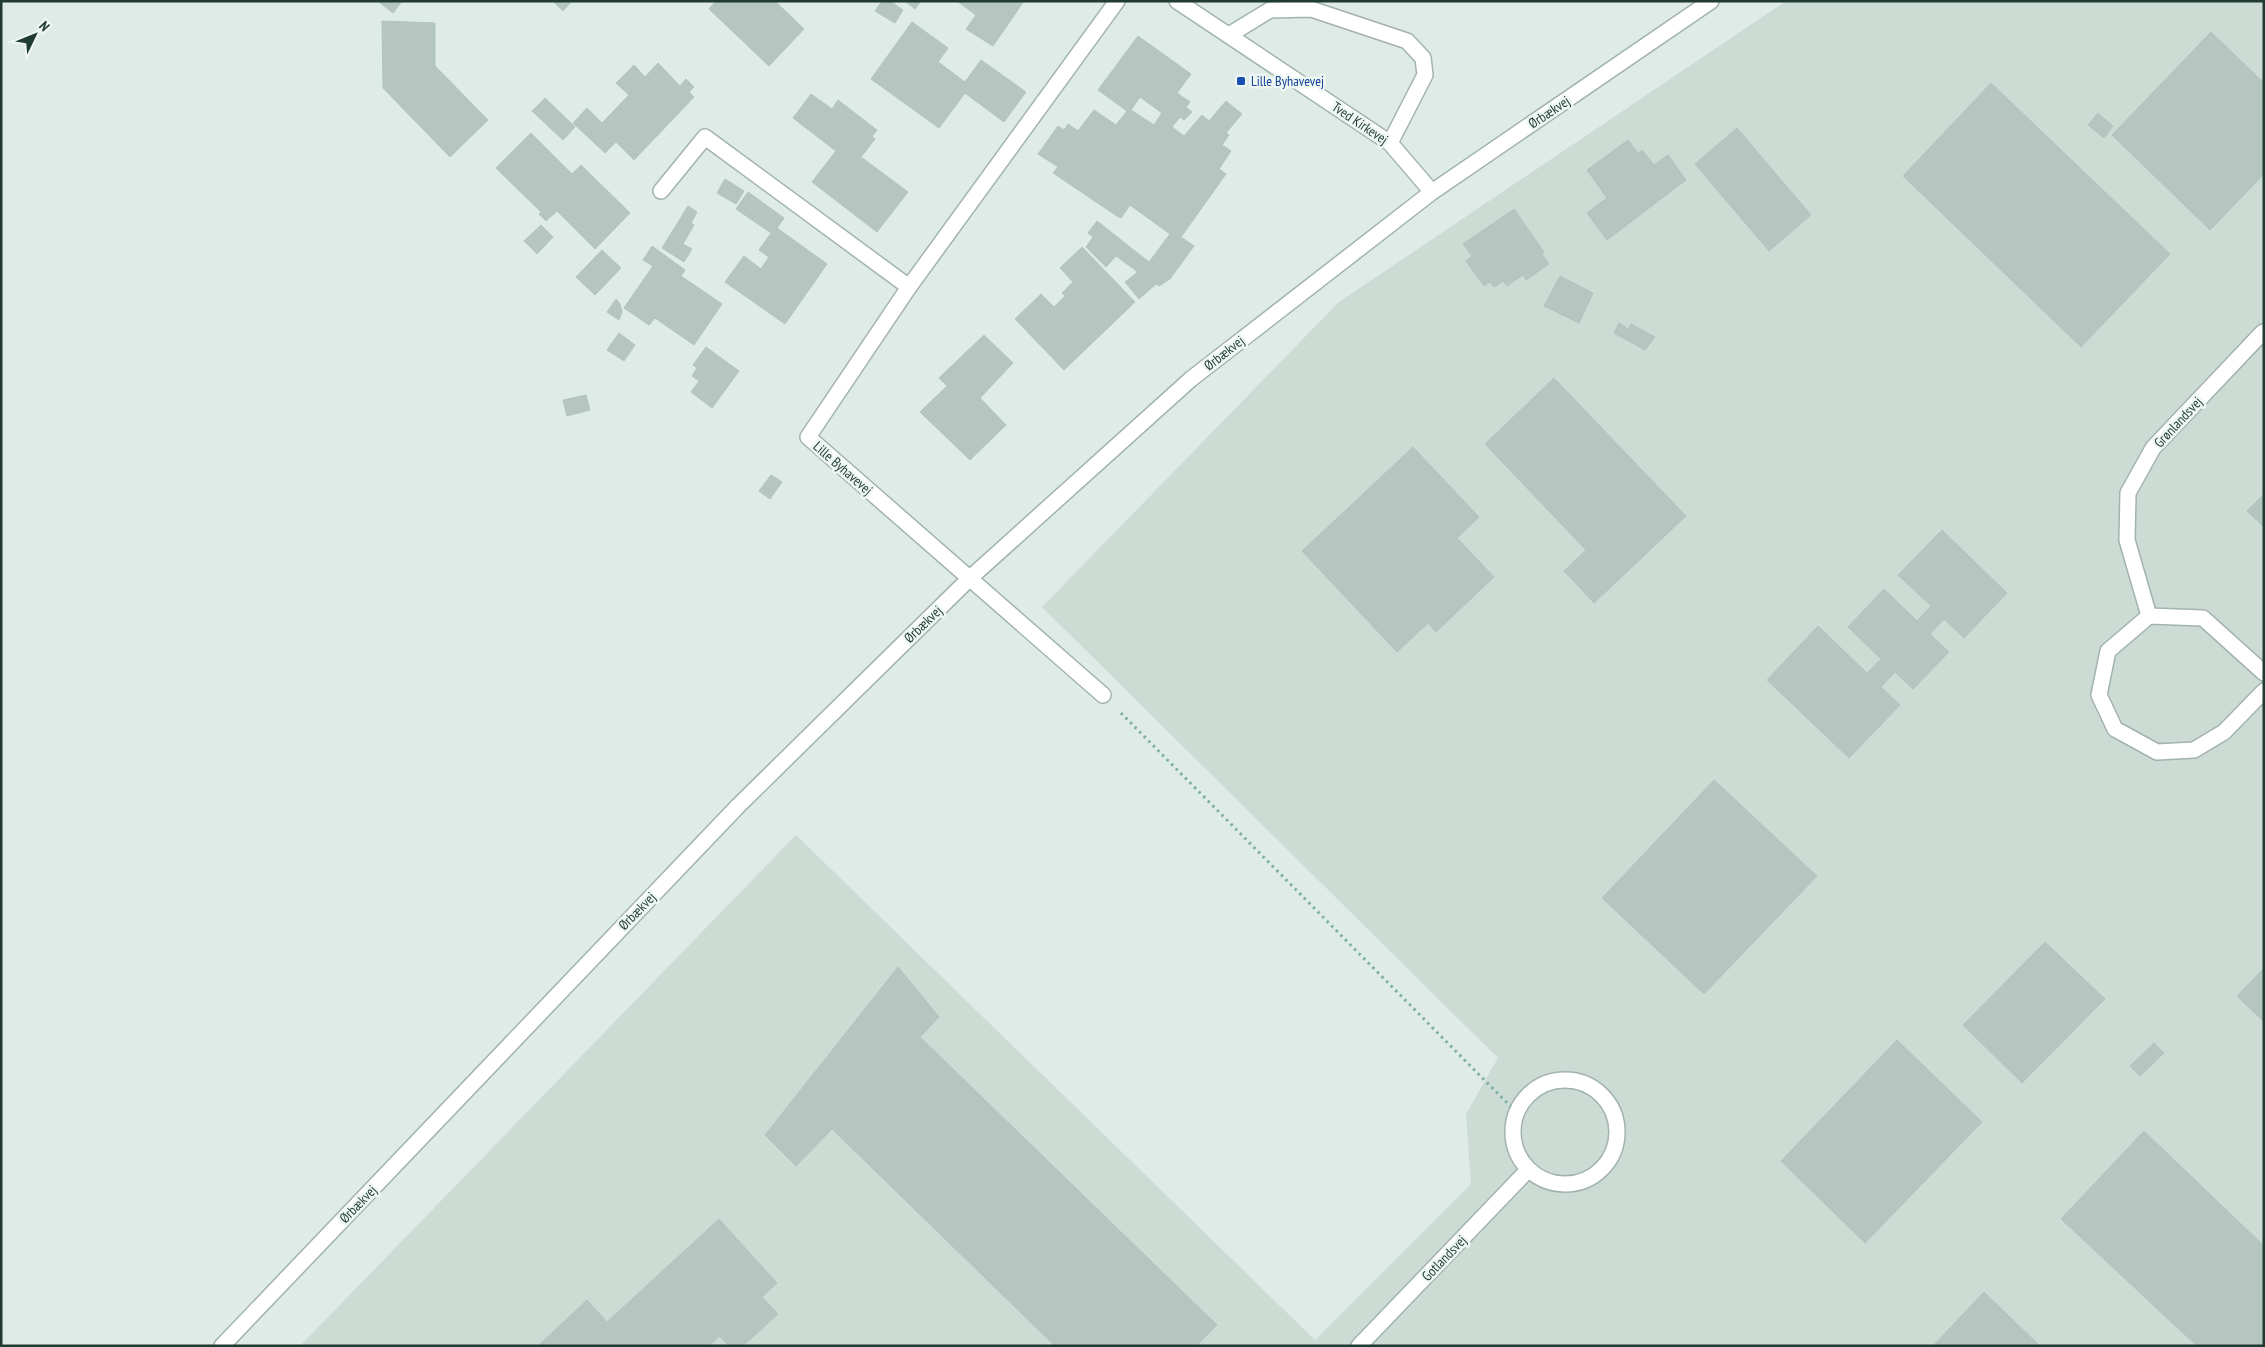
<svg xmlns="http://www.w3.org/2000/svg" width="2265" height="1347" font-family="'PT Sans Narrow',sans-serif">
  <rect width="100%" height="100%" fill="#dfebe6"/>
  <path fill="#cddbd5" d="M1786,1H2264V1346H300L796,835L1315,1340L1471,1184L1466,1114L1498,1058L1042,607L1339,302Z"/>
  <path fill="#b4c6bf" stroke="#b1c5bd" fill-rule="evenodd" d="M378,1H402L393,13Z
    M553,1H572L563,11Z
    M716,1H775L804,29L769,66L709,9Z
    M882,1H890L903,10L895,23L875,11Z
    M905,1H921L915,9Z
    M957,1H1024L993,46L966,29L976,15Z
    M382,21L435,23V66L488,120L450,157L383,88Z
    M912,22L948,48L938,62L965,82L981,60L1026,92L1004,122L965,93L939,128L871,79Z
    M2211,32L2264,83V174L2210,230L2112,135Z
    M1138,36L1191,74L1177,93L1190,102L1186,107L1192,112L1184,120L1180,117L1172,127L1184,136L1202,115L1209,121L1226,101L1242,114L1226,133L1229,135L1222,145L1231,151L1219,169L1226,174L1181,237L1194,246L1170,279L1159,286L1156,284L1139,299L1125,282L1138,272L1116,256L1106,267L1086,247L1093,237L1088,233L1097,221L1149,262L1170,234L1130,205L1121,218L1117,216L1053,173L1058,167L1038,154L1058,126L1064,130L1068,124L1078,131L1094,110L1116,125L1127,111L1098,90ZM1140,97L1162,113L1154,125L1131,110Z
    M658,63L680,86L686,79L694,87L689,92L694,97L634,160L616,142L605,153L573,123L587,108L602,123L629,95L616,83L634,65L645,77Z
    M1991,83L2170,254L2081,347L1903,176Z
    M811,94L832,109L838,100L877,130L872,136L875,139L861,157L908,192L877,232L812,182L836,151L793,118Z
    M545,98L575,127L563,140L532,111Z
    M2098,113L2113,126L2104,138L2088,125Z
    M1737,128L1811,215L1769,251L1695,164Z
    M531,133L572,174L581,165L630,213L595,249L557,211L546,221L539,214L541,212L496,168Z
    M1628,140L1638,153L1642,150L1654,165L1668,155L1686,180L1607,240L1587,213L1607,198L1587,170Z
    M725,179L744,191L736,204L717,193Z
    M748,192L784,218L777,228L827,264L785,324L725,282L744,256L761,269L769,257L759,250L771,233L736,209Z
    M688,206L697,212L691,223L694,225L683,244L692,249L684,262L662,248Z
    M1514,209L1544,252L1542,254L1549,264L1526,280L1523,275L1507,286L1503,281L1494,287L1490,282L1484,286L1466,261L1472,256L1463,244Z
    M541,225L553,237L537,254L524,241Z
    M652,246L685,270L681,276L722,304L694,345L655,318L649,325L624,308L653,266L643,260Z
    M1082,247L1135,302L1064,370L1015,319L1041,294L1054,307L1065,296L1062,293L1073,282L1060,268Z
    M602,250L621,268L595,295L576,277Z
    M1560,276L1593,293L1579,323L1544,306Z
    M616,299L620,304L622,312L619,320L607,312Z
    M1619,323L1628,329L1631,324L1655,337L1645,350L1614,333Z
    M619,333L635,345L624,361L607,350Z
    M984,335L1013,363L980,398L1006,425L970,460L920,412L947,386L939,378Z
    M706,347L739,371L712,408L691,392L699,381L692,376L697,368L693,365Z
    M1554,378L1686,516L1594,603L1564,571L1586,550L1485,444Z
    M586,395L590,410L567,416L563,400Z
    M1413,447L1479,517L1457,538L1494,577L1436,632L1428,623L1397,652L1302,551Z
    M771,475L782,482L770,499L759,491Z
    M2264,494V527L2247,511Z
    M1942,530L2007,593L1964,638L1944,619L1930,634L1949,652L1913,689L1895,672L1881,687L1900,705L1849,758L1767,680L1818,626L1867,673L1881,659L1848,627L1884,589L1917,621L1931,606L1898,575Z
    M1714,780L1817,876L1704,994L1602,898Z
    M2045,942L2105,999L2022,1083L1963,1025Z
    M898,967L939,1017L920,1037L1217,1325L1196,1346H1055L832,1129L796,1166L765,1135Z
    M2264,968V1022L2237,996Z
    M1897,1040L1982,1122L1865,1243L1781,1161Z
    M2154,1043L2164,1053L2140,1076L2130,1066Z
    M2144,1131L2264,1246V1346H2197L2061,1219Z
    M719,1219L777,1283L762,1297L778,1314L743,1346H729L719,1336L709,1346H538L587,1300L607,1322Z
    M1984,1292L2040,1346H1933Z"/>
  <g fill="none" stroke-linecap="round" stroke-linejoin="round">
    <g stroke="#a2b3ad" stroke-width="18">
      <path id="minor" d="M1177,1L1390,143L1432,192
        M1229,35L1270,10L1311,9L1407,41L1423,58L1425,75L1390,143
        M661,191L705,137L909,287
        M2149,616L2127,540L2128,493L2153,448L2263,332
        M2264,673L2203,618L2149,616L2108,651L2099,695L2115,729L2157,752L2194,750L2224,732L2264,691
        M1103,695L808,437L909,287L1117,1
        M1513 1132a52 52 0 1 1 104 0a52 52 0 1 1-104 0Z
        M222,1346L738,806L970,578L1191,379L1432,192L1711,1
        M1359,1346L1528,1170"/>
    </g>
    <path stroke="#7db0a1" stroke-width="3" stroke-dasharray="2.5 4" stroke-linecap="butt" d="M1121,713L1516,1112"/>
    <use href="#minor" stroke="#fff" stroke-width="15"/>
  </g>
  <rect fill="#1a4fb4" stroke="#eff7f3" stroke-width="2" x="1236" y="76" width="10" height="10" rx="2.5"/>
  <g text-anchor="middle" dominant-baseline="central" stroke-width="5" stroke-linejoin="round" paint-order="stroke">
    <g font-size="14" fill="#164399" stroke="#eff7f3" text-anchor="start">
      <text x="1251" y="81">Lille Byhavevej</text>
    </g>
    <g font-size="14" fill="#1f3b34" stroke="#eff7f3">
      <text transform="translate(1549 112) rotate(-34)">Ørbækvej</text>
      <text transform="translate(1360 123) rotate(34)">Tved Kirkevej</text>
      <text transform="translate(1224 353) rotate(-38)">Ørbækvej</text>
      <text transform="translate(2178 422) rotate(-47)">Grønlandsvej</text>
      <text transform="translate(843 468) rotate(41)">Lille Byhavevej</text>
      <text transform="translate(923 624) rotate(-44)">Ørbækvej</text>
      <text transform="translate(637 911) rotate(-46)">Ørbækvej</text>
      <text transform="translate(358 1204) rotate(-46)">Ørbækvej</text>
      <text transform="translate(1444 1258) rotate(-46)">Gotlandsvej</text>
    </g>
  </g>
  <rect width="2265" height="1347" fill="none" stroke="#1f3b34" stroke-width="5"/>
  <g transform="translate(35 35) rotate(47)" stroke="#eff7f3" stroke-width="4" paint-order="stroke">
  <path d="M0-4L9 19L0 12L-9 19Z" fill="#1f3b34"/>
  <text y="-8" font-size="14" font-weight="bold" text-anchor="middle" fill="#1f3b34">N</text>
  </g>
</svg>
